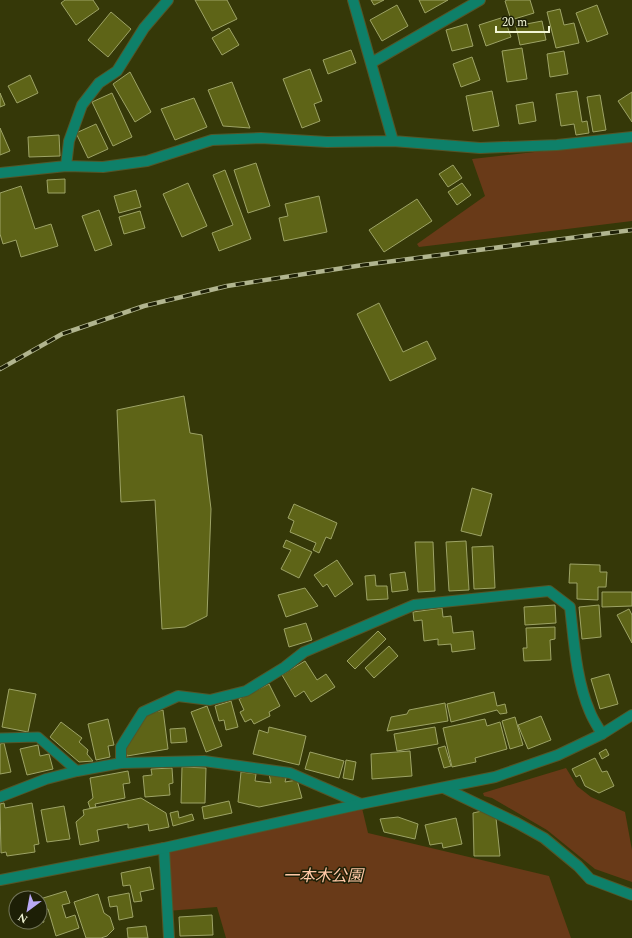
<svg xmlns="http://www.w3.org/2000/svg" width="632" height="938" font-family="Spectral,'Noto Sans JP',serif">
  <rect width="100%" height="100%" fill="#353808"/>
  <path fill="#693a18" d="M632,141V221L419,247L417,244L485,196L472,159Z
    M566,768L577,786L591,797L625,812L632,850V882L595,869L547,830L492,798L484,796L483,793Z
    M361,804L368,833L549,876L571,938H226L217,907L167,911L164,848Z"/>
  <path fill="#5e6417" stroke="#9da366" d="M65,0H93L99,9L76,25L61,3Z
    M195,0H227L237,19L212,31Z
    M371,0H384L374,5Z
    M419,0H448L425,13Z
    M507,0H530L534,13L511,20L505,1Z
    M397,5L408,26L382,41L370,20Z
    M597,5L608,34L587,42L576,13Z
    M560,9L564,25L574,23L579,43L556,48L547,12Z
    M111,12L131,29L108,57L88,40Z
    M504,17L511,37L486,46L479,25Z
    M542,21L546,40L520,45L516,26Z
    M467,24L473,46L452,51L446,30Z
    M229,28L239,45L222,55L212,38Z
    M522,48L527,79L507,82L502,51Z
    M351,50L356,63L328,74L323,60Z
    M564,51L568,74L550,77L547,54Z
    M472,57L480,80L461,87L453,64Z
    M310,69L322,101L314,104L320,121L302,128L283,79Z
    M130,72L151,112L135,122L113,84Z
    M30,75L38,93L17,103L8,86Z
    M232,82L250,128L223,126L208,90Z
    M492,91L499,126L473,131L466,96Z
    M577,91L582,122L587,121L589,133L576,135L574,124L561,126L556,94Z
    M632,92V122L618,101Z
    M0,93L5,105L0,107Z
    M112,93L132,137L113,146L92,102Z
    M600,95L606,130L593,132L587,97Z
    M194,98L207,127L175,140L161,109Z
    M533,102L536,121L519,124L516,105Z
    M96,124L108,149L88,158L76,133Z
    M0,128L10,151L0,155Z
    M59,135L60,156L29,157L28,137Z
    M256,163L270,206L248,213L234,170Z
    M453,165L462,178L448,187L439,174Z
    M225,170L251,239L219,251L212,233L233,225L213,175Z
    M65,179V193H48L47,180Z
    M188,183L207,226L182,237L163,194Z
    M462,183L471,195L457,205L448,192Z
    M21,186L35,229L51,224L58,246L21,257L16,240L3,244L0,234V193Z
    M136,190L141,207L119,213L114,196Z
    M319,196L327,232L284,241L279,218L288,216L285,204Z
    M417,199L432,221L384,252L369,230Z
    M99,210L112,245L95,251L82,216Z
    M140,211L145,228L124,234L119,217Z
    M379,303L403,352L427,341L436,359L390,381L357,314Z
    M184,396L190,433L202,435L211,509L207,616L185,627L162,629L155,500L121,502L117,410Z
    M472,488L492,494L481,536L461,531Z
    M294,504L337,523L331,539L326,537L319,553L313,550L316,543L290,532L294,521L288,518Z
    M286,540L312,552L299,578L281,569L291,550L283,547Z
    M466,541L469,590L449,591L446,542Z
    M415,542H433L435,591L418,592Z
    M493,546L495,588L474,589L472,547Z
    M337,560L353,584L335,597L327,584L323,587L314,575Z
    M570,564L600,565V572H607L606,587H598V600L577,599V583H569Z
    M405,572L408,590L392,592L390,574Z
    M375,575L376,586H387L388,599L367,600L365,576Z
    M305,588L318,606L286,617L278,595Z
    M602,592H632V606L602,607Z
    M555,605L556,623L525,625L524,607Z
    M599,605L601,637L582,639L579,607Z
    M442,608L443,617L451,616L453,633L473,631L475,649L452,652L451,644L438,645V639L424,641L422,620L414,621L413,612Z
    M629,609L632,615V643L617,615Z
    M306,623L312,640L289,647L284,629Z
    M555,627V639L550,640L551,660L524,661L523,648H527L526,628Z
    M378,631L386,639L355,669L347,661Z
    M389,646L398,656L374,678L365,668Z
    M305,661L317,680L326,674L335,687L311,702L304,691L295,697L282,675Z
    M609,674L618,704L600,709L591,679Z
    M269,684L280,706L269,712L270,716L254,724L251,719L245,722L240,712L244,710L239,699Z
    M9,689L36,694L28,732L2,727Z
    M494,692L497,706L505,704L507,713L500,714L497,710L451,722L447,704Z
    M231,701L238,727L226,730L224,720L219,721L215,706Z
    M445,703L448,721L387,731L391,717L407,714L409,710Z
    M207,706L222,746L206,752L191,712Z
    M163,710L168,749L127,756L125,746L147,714Z
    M541,716L551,740L528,749L518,725Z
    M515,717L523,745L510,749L502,721Z
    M108,719L114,745L108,746L110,757L96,760L88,724Z
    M485,719L487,726L500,722L507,749L475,758L476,762L452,767L443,728Z
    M61,722L82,738L79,742L88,750L87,754L93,761L79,762L50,737Z
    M269,727L306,736L299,765L253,754L259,730L268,733Z
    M435,727L438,744L397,751L394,734Z
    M185,728L187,742L171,743L170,729Z
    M4,743L11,772L0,774V744Z
    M38,745L40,756L49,754L53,769L27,775L20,749Z
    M445,746L451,766L444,768L438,748Z
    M606,749L609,755L602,759L599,753Z
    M410,751L412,776L372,779L371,754Z
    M310,752L344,761L339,778L305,769Z
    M595,758L602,772L607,771L614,786L599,793L585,786L580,775L576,777L572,769Z
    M346,760L356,762L353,780L343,778Z
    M182,767L206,768L205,803H181Z
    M172,768L173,783L169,784L170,795L145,797L143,776L152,775L151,769Z
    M128,771L130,783L123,784L125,798L95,804L96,807L90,808L88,802L93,798L90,778Z
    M241,772L256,774L255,781L271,783L269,774L286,778L285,782L297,780L302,798L259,807L238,802Z
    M141,798L166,813L169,827L149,831L148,824L128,828V824L97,830L99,841L80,845L76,822L84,815L83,810Z
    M229,801L232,813L204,819L202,807Z
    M4,803L5,808L32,803L39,844L34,845L35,852L7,856L6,852L1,853L0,804Z
    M64,806L70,839L47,842L41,810Z
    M178,811L179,818L192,814L194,820L173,826L170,813Z
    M482,811L496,818L500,856H474L473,813Z
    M398,817L418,824L415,839L384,832L380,819Z
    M456,818L462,844L443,848L442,843L430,845L425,825Z
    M150,867L154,889L140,892L142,901L134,902L130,885L123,886L121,873Z
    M66,891L70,903L62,905L66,918L75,915L79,928L56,936L48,909L41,910L40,899Z
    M129,893L133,917L119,920L117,906L110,907L108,897Z
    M35,894L37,898H22Z
    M98,894L104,913L110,917L114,929L107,936L101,938H86L74,902Z
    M40,908L44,922L28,927L27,922H40Z
    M212,915L213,935L180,936L179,917Z
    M146,926L148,938H128L127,928Z"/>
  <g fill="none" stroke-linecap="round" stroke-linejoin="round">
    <g stroke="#535629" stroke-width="11">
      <path id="service" d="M0,738L38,737L77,771"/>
    </g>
    <g stroke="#535629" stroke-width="12">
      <path id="minor" d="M353,0L393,141
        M371,63L480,0
        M66,166L69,141L82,105L99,83L117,71L144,28L168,0
        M0,173L66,166L103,167L147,161L212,140L261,138L327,142L393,141L480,148L557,145L632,137
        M121,763V747L143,712L178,696L210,700L246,691L285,667L304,652L414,605L549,591L570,607C574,641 576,680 590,712C593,720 598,727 602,734
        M444,788L517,823L544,838L578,866L590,879L632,895
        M0,797L46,779L77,771L121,763L204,761L290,773L361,804
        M164,848L169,938"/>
    </g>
    <g stroke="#535629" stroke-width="12">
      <path id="tertiary" d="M0,880L164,848L361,804L495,777L558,755L602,734L632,715"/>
    </g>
    <use href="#service" stroke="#0e8069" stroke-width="9"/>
    <use href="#minor" stroke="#0e8069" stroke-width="10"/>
    <use href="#tertiary" stroke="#0e8069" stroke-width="10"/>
    <g stroke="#b1b58f" stroke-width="4.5">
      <path id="rail" d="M0,369L62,334L144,306L227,286L363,265L632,230"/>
    </g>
    <use href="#rail" stroke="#1d1f06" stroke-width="3" stroke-dasharray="9" stroke-linecap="butt"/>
  </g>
  <g text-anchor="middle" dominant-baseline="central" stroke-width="3" stroke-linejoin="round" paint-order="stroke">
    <g font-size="16" font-style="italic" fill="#fec8a6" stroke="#1d1f06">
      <text x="323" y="876">一本木公園</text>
    </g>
  </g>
  <g transform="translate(28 910) rotate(212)"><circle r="19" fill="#1d1f06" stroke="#727559"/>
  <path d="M0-3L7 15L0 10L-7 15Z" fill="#baaaf6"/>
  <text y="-6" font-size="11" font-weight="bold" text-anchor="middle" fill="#f1f5d5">N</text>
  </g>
  <path d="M496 26v6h53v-6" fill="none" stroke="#f1f5d5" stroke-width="2"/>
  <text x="502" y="26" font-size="12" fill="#f1f5d5" stroke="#1d1f06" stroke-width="3" paint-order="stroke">20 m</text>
</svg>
